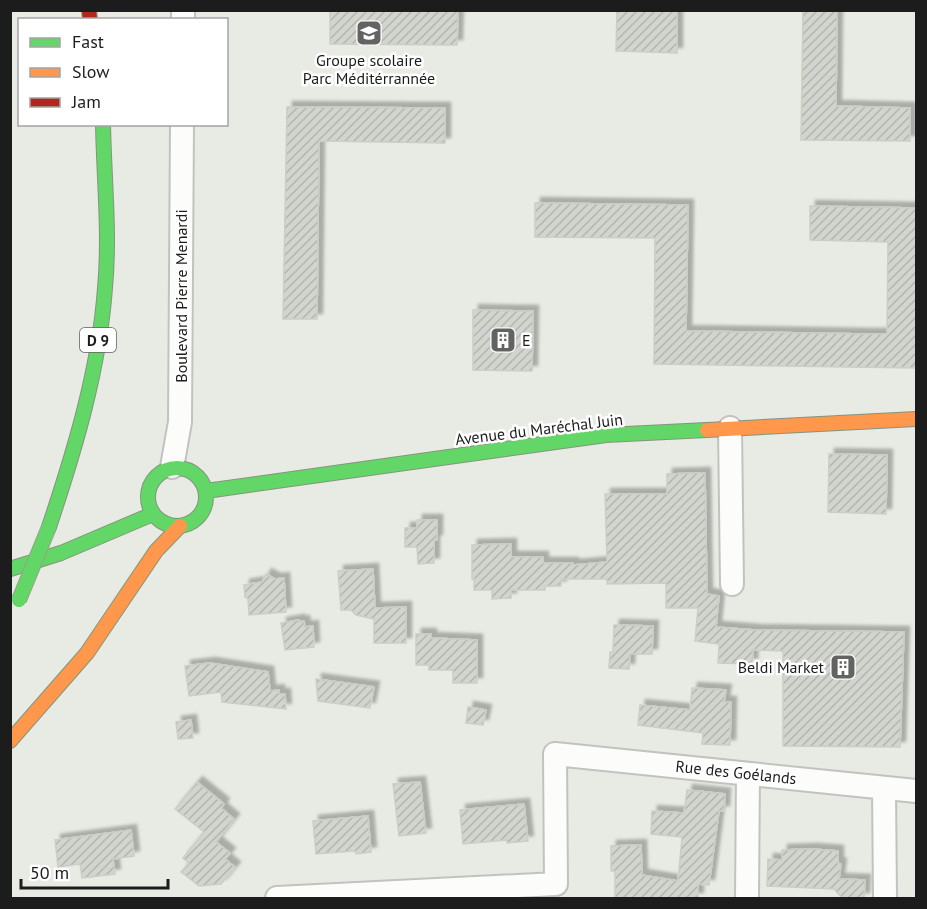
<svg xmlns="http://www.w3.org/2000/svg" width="927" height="909" font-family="'PT Sans',sans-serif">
  <defs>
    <pattern id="building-hatch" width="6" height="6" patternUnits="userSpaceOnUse" patternTransform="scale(1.5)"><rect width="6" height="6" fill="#d2d4ce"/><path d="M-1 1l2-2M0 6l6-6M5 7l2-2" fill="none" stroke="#b4b5b0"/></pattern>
    <filter id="shadow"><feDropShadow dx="5.5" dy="-5.5" stdDeviation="1.5" flood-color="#0004"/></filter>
  </defs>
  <rect width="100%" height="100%" fill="#e8ebe4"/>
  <path fill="url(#building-hatch)" stroke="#cccec5" stroke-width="1.5" filter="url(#shadow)" d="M330,10H458L457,45L330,44Z
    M617,10H677V53L616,51Z
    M803,10H837L836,106L910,108V141L801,140Z
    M287,107L445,108V143L319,141L317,319H283Z
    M535,203L688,205L686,331L867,334H887L888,242L810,240V206L916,208V368L654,364L655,238L535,237Z
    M473,310L533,311L532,371L473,370Z
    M829,454L887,455L886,514L828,512Z
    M705,473L707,594L719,596L716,627L755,630L904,632L900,747L783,746V651L753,650L752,664L718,663L719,644L695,641L698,608H666V583L607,584V579H561V586H545V590H511V598L492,599V590H474V579H472V545L511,544V557H543V563H573V565L607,562L605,494H667V474Z
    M417,520H437V540H434V563L418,564L417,547H405V528H417Z
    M373,569L375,608L406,607V643H374V619L356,615L351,610H341L338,571Z
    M266,574L275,579L284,578L286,612L249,615L248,599L245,597L244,585L262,582Z
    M299,620V622L304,621L305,627L313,626L314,647L285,650L281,623Z
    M614,625L653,626L652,654H630L629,669L609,668L610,652H613Z
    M416,634H431V638L477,640V683H453V670H429V665H416Z
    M210,663L268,672L270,691L279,690V694H285L286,709L222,702L221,692L189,696L185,666Z
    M316,679L374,687L370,708L318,701Z
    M692,688L726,690L724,702H731L730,745L702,744L703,733L638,725L640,705L690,710Z
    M468,707L486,710L483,725L466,723Z
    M191,720L193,738L178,739L176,722Z
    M197,782L224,804L221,808L234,819L216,842L230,853L225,859L235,867L221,884L199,886L181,872L189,863L183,858L204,832L175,809Z
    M420,782L426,833L399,836L393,784Z
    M687,790L725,794L724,811H719L709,885L698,884V898H615V871H611V846L641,845L642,875L678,881L682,837L651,834L652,811L684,813Z
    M524,804L528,841L507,843V840L463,844L460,810Z
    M368,816L371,852L356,854L355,851L316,854L313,821Z
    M131,830L134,856L113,859L115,874L82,878L80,864L58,867L55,840Z
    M812,849L838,851V863L841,864L839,879L865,880L864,898H842L834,889L767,886L768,859L782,860V850Z"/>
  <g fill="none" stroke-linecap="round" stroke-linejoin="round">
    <g stroke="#c2c3c0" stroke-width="26">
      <path id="street" d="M183,20V10
        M730,428L732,584
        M172,467L180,422L182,124
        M884,788L885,898
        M277,898L556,884L555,754L916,791
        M747,898L748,774"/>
    </g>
    <g stroke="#82967c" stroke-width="16">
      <path id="fast" d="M148 497a29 29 0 1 1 58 0a29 29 0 1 1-58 0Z
        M206,491L606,435L707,430
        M49,527C75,449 99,370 105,288C110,233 104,179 103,124
        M10,569L61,553L153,514"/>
    </g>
    <g stroke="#82967c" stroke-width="16">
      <path id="slow" d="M707,430L916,419
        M10,741L87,653L156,551L180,526"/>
    </g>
    <g stroke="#82967c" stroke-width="16">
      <path id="jam" d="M89,10L90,20"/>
    </g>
    <use href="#street" stroke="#fcfcfb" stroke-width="22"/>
    <use href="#fast" stroke="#63d668" stroke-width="14"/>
    <use href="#slow" stroke="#ff974d" stroke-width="14"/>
    <use href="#jam" stroke="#b3261e" stroke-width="14"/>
    <g stroke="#96a181" stroke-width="16" stroke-linecap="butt">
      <path id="fast-bridge" d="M19,600L49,527"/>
    </g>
    <use href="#fast-bridge" stroke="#63d668" stroke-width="14"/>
  </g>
  <defs>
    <g id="school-square" transform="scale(1.35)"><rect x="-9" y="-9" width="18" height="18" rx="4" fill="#636462" stroke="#fff"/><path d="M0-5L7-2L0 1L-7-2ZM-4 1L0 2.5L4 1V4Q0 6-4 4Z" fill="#fff"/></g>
    <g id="building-square" transform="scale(1.35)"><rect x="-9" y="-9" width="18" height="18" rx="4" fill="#636462" stroke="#fff"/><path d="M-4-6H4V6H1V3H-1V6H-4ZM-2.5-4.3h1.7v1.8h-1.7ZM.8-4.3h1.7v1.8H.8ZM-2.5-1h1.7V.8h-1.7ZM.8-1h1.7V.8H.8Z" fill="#fff"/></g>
  </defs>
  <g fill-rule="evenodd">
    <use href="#school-square" x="369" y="33"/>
    <use href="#building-square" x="503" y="340"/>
    <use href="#building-square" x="843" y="667"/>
  </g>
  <g text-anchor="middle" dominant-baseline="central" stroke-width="5" stroke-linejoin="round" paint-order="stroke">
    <rect fill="#fff" stroke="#606060" stroke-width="1.5" x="80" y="328" width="36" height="24" rx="4.5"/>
    <g font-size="15" font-weight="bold" fill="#1c1c1c">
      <text x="98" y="340">D 9</text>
    </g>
    <g font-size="16" fill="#1c1c1c" stroke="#fff">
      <text x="369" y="60">Groupe scolaire<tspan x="369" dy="18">Parc Méditérrannée</tspan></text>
      <text x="522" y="340" text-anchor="start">E</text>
      <text x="824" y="667" text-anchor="end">Beldi Market</text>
    </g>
    <g font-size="16" fill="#1c1c1c" stroke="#fff">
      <text transform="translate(181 296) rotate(-90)">Boulevard Pierre Menardi</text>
      <text transform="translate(539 429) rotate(-7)">Avenue du Maréchal Juin</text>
      <text transform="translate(736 772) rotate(6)">Rue des Goélands</text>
    </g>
  </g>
  <rect width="927" height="909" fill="none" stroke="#1c1c1c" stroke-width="24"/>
  <rect x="18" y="18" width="210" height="108" fill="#ffffff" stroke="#a4a4a4" stroke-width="1.5"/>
  <rect x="30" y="38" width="30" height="9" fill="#63d668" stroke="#a4a4a4" stroke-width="1.5"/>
  <text x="72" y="48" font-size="18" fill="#1c1c1c">Fast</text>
  <rect x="30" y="68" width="30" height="9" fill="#ff974d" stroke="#a4a4a4" stroke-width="1.5"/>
  <text x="72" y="78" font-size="18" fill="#1c1c1c">Slow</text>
  <rect x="30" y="98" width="30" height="9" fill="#b3261e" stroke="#a4a4a4" stroke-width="1.5"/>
  <text x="72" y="108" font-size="18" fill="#1c1c1c">Jam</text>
  <path d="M21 879v9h147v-9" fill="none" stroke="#1c1c1c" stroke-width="3"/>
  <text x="30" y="879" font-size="18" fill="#1c1c1c" stroke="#ffffff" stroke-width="4.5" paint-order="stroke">50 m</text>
</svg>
